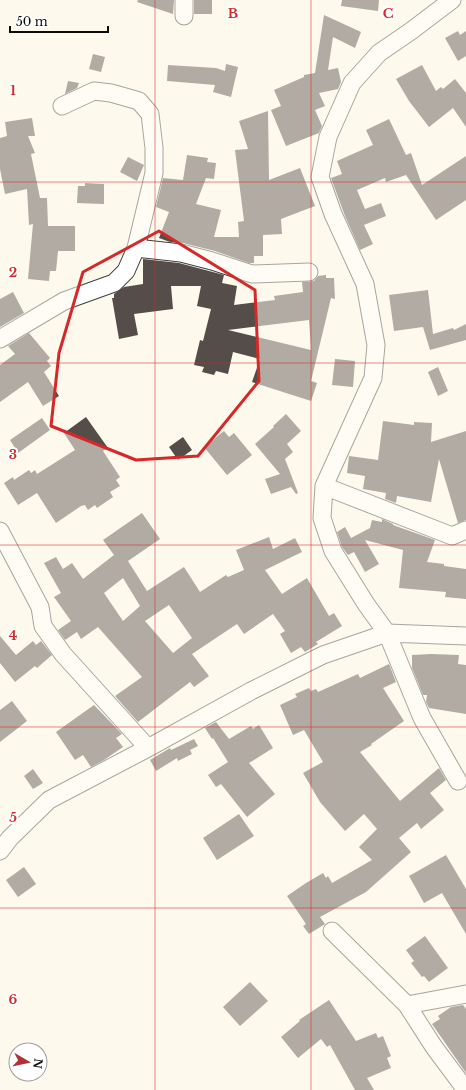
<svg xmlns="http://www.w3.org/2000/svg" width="466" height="1090" font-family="'Libre Baskerville',serif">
  <rect width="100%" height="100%" fill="#fdfaed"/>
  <path fill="#544d49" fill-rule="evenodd" d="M138,0H174L173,14L137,2Z
    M194,0H212V14H194Z
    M342,0H379L378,11L341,6Z
    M324,15L361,32L355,48L333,37L328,70L338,68L341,82L338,89L319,93L325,106L315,110L322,126L319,133L286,146L271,110L281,106L274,90L304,77V75L315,73Z
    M458,31L460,35L466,31V56L458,61L445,38Z
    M93,54L105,57L101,72L89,69Z
    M226,64L238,67L231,97L213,92L215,85L167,81L168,65L216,68L225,71Z
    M422,65L436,91L441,87L443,89L455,79L466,93V127L453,108L429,127L409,101L396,79Z
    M68,81L79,83L77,88L65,94Z
    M268,111L269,180L300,168L315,206L281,219L282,234L263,235V256H254V263H249L215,251L183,243L170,242L159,238L169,212L156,207L163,178L183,180L187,155L208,158L207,162L216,163L214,179L206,178L196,204L221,210L214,237H239L238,222L244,221L235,150L248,149L239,121Z
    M32,118L35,136H28L35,153L31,154L40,198H47L48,226H75V251H58L56,271H50L49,281L28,279L33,224L29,225L27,189L5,194L0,169V138L7,136L5,122Z
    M389,119L406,155L411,153L422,185L466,156V200L436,220L406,175L386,182L385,178L357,190L365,209L381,203L386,216L364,225L373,244L360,250L345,216L331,178L342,174L337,161L373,145L366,130Z
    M128,157L144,165L137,181L120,172Z
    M85,183L104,184V204L77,203L78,186H85Z
    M143,259L179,263L224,275L222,283L237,286L234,305L275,300L274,296L303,292L302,282L314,281L318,276L326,275V278H334L335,299L331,298L311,381L317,383L311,401L252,382L260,359L233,352L228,374L216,371L214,375L202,372L204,367L194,365L200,340L203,341L211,309L197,306L201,286H171L173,309L134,314L138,335L119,339L112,298H114V294L124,287L143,284ZM309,320L311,350L228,330Z
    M428,290L433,334L453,328L454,330L466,324V340L430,350L423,327L394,331L389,295Z
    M13,292L24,313L0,327V299Z
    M29,333L50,358L47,361L51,366L44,372L59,396L43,406L28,382L0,402V365L15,354L8,346Z
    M335,359L355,361L353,387L332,385Z
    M438,367L448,391L438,396L428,372Z
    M286,414L301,431L287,444L293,452L285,459L298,493L296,494L291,487L271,494L265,479L280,474L255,444L274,427L273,426Z
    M86,417L108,448L103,451L120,477L116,480L120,486L110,492L113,497L97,508L95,505L88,510L85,505L81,506L56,523L37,493L18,505L4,483L13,477L14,480L29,470L31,473L35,470L37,474L75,450L64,433Z
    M42,418L50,430L18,453L10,440Z
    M383,421L414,425V422L432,423L431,442L466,431V520L458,523L439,459L431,502L397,496L396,503L385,499L386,493L363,489L365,476L347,473L349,456L378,460Z
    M224,431L229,437L234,433L252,455L227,475L204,447Z
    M183,437L192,450L178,460L169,447Z
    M142,513L160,539L128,561L147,591L184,567L200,592L226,575L228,577L244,570L236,550L269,537L273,549L295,538L302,552L265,570L282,594L307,578L329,616L334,613L342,626L316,642L318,644L305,652L301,647L291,653L280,634L285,631L273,614L244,634L237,624L192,654L209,676L194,687L190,682L138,722L115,696L142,677L98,627L81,639L77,632L65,640L58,630L71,621L54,597L61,593L44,563L56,557L63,569L72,563L83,579L114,555L103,540ZM123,578L140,606L123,621L104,593ZM169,605L192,638L173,653L145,621Z
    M382,519L393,524V525L435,540L427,562L444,564V566L466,569V599L445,597L446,592L399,588L403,550L365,540L379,564L365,572L354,552L348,555L342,547L337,532L345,527L351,538L370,528L372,520L382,522Z
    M0,636L16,655L33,641L36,645L41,641L52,655L37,668L35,666L15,682L0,663Z
    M431,654L459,655L458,664L466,665V714L429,708L426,702L427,695H423L412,668V655Z
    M389,664L396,682L383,688L404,721L371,744L372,745L360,752L400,801L439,768L446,780L430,793L444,810L421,829L417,823L399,838L411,852L366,892L320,917L325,924L309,934L303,926L306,924L287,896L306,883L323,873L326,878L328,876L332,883L372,860L359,847L377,829L364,814L345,831L320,802L303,773L323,762L304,730L293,735L280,705L297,697L295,694L309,688L311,691L316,689L318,692L358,674L360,678Z
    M12,701L27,721L0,742V710Z
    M94,705L122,734L116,738L123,747L104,760L91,767L83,755L75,760L56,732Z
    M216,722L229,739L251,726L253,729L259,725L273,748L249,763L275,794L247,817L221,784L216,787L208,775L228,762L213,738L212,739L205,728Z
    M194,739L198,746L190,750L192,754L178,761L177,758L156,771L150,760L170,748L171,750Z
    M33,769L43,783L33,789L24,776Z
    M239,814L254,836L217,860L203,838Z
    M446,855L466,889V934L442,893L424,903L409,876Z
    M24,867L36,884L18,897L6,880Z
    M425,936L448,968L429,982L424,976L422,977L411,963L414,961L406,950Z
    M250,982L268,1001L240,1026L223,1007Z
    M329,1000L356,1041L376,1033L378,1038L383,1036L391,1056L387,1058L391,1068L367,1078L374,1090H355L330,1045L327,1047L321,1039L298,1058L281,1037L300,1021L299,1020Z
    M463,1005L466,1009V1073L432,1024L440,1019L438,1016L451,1007Z"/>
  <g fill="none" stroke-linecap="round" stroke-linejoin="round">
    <g stroke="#3f3f3f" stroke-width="19">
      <path id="minor" d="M184,0V16
        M452,0L411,31L379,53L352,83L328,137L320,177L333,214L365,284L376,345L373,378L324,486L322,518L333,551L366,604L387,633L422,718L458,781
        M136,248L181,253L212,261L252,274L309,272
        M0,339L64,301L114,283L126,271L136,248L154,173V148L150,114L139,101L111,93L94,91L62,106
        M324,486L452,536L466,530
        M0,531L40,607L43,626L63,654L148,748
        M0,851L10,838L49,800L148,748L251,691L323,655L387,633L466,636
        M332,931L407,1005L434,1047L463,1086L466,1087
        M407,1005L466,994"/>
    </g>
    <use href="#minor" stroke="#fff" stroke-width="17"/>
  </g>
  <path d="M0 0H466V1090H0ZM159,231L255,290L259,381L198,456L136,460L51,426L59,353L83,272Z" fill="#fdfaed" fill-opacity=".55" fill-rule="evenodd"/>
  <path fill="none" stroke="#d62828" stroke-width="3" stroke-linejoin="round" d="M159,231L255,290L259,381L198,456L136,460L51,426L59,353L83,272Z"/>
  <path fill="none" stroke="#d62828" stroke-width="1" stroke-opacity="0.55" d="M155,0V1090M311,0V1090M0,182H466M0,363H466M0,545H466M0,727H466M0,908H466"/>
  <g font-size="13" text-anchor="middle" font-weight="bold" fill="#d62828" stroke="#fff" stroke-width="4" stroke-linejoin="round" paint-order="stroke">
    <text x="233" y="18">B</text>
    <text x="388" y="18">C</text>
    <text x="13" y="95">1</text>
    <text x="13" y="277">2</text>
    <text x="13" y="459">3</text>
    <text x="13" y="640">4</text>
    <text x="13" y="822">5</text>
    <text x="13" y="1004">6</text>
  </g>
  <g transform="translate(28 1062) rotate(99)"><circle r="19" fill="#ffffff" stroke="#9e9e9e"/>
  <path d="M0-3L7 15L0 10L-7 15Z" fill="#af3135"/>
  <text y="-6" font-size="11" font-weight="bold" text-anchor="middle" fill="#0c0c0c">N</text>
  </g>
  <path d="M10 26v6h98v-6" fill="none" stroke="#0c0c0c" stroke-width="2"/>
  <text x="16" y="26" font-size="12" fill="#0c0c0c" stroke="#ffffff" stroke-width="3" paint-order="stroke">50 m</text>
</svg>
